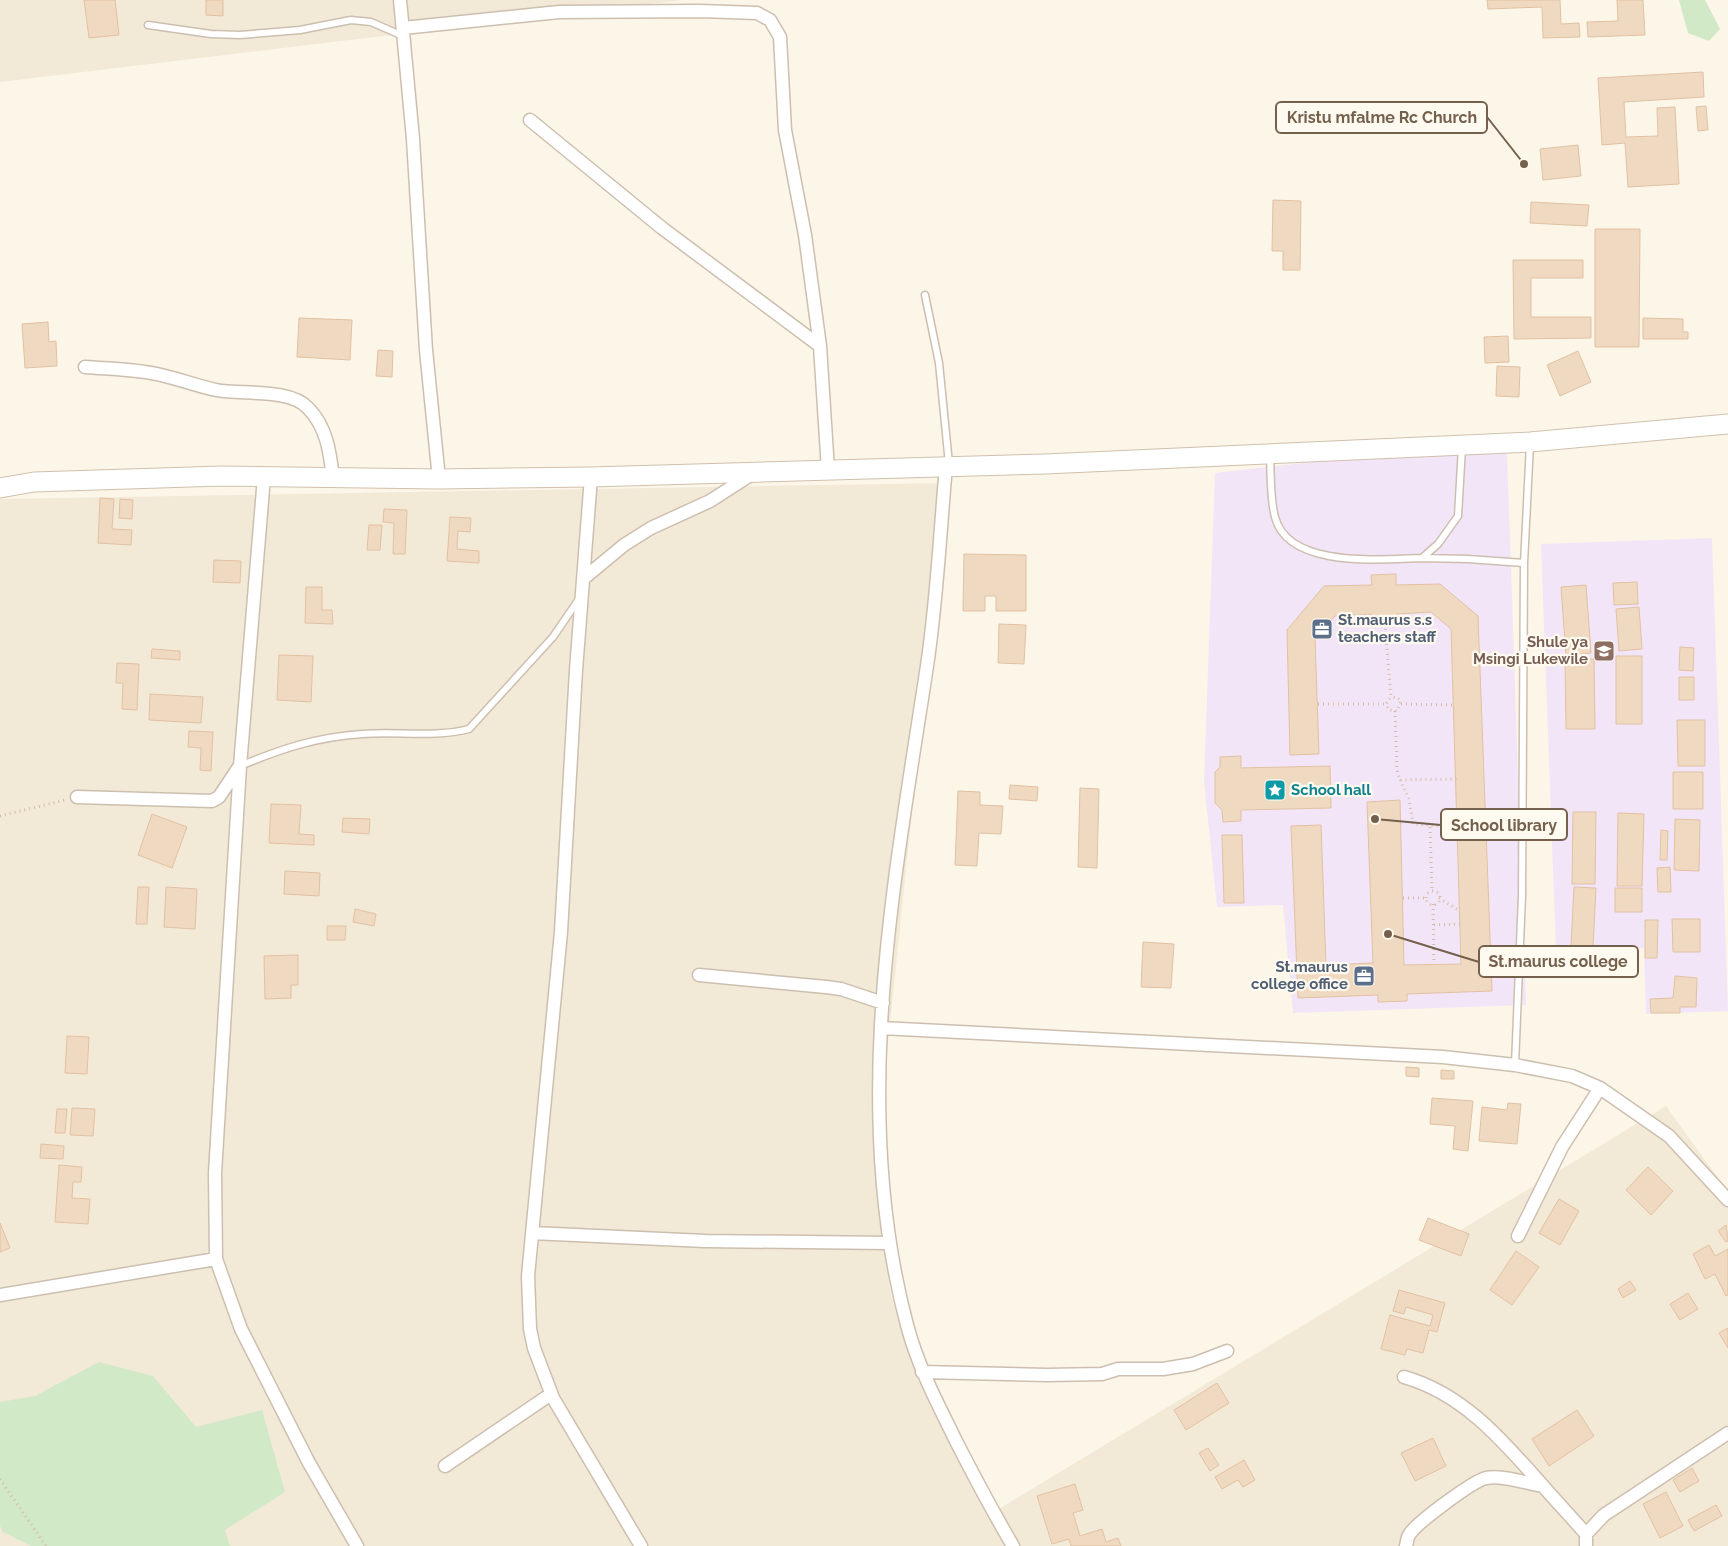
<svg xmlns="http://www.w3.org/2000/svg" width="1728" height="1546" font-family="Raleway,sans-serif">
  <rect width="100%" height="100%" fill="#fcf6e9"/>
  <path fill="#f3e9d7" d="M0,0H683L0,82Z
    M946,483L878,1140L880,1222L891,1295L909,1356L997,1510L1666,1106L1728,1192V1546H0V499Z"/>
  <path fill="#f3e5f8" d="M1406,451L1507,453L1526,1005L1293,1013L1283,905L1217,907L1204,782L1215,473Z
    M1712,538L1728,1011L1646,1014L1644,948L1556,951L1541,544Z"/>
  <path fill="#d1e9c7" d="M1679,0H1705L1720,29L1709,41L1688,33Z
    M99,1362L153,1376L196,1427L262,1410L285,1492L225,1530L230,1546H31L3,1532L0,1526V1402L35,1396Z"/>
  <path fill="#f0d9c1" stroke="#e2c1a2" d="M84,0H115L119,35L89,38Z
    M206,0H223V16L206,15Z
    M1487,0H1560L1561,24L1579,23L1580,37L1543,38L1542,7L1488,9Z
    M1617,0H1643L1645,35L1588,37L1587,22L1618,21Z
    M1703,72L1704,97L1624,102L1626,137L1658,136L1657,108L1675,107L1679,184L1628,187L1625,143L1602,145L1598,78Z
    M1706,106L1708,130L1698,131L1696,107Z
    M1578,145L1581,176L1543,180L1540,149Z
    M1273,200L1301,201L1300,270H1283V251H1272Z
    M1531,202L1589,205L1587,226L1530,223Z
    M1595,229H1640L1639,347H1595Z
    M1513,260H1583V278H1531V317H1591V338L1514,339Z
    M299,318L352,320L350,360L297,357Z
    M1643,318L1683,319V332H1688V339H1643Z
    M48,322L49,342L56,341L57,366L25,368L22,324Z
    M1508,336L1509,362L1485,363L1484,337Z
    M378,350L393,351L392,377L376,376Z
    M1578,351L1591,382L1560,396L1547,365Z
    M1497,366L1520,367L1519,397L1496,396Z
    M100,498L114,499L112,529L132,530L131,545L98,543Z
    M120,499L133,500L132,519L119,518Z
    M384,509L407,510L405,554H393L394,523L383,522Z
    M450,517L471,518L470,532L458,531L457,549L479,551V563L447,561Z
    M369,525H382L380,550H367Z
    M964,554L1026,555V611H996V596H985V611H963Z
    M214,560L241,561L240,583L213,582Z
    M1396,574V585L1440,584L1478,616L1492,991L1407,994V1001L1378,1002V995L1298,998L1291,826L1321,825L1326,965L1373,963L1367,802L1400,800L1404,965L1461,964L1451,629L1431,612L1397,614V623L1371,624V614L1335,616L1315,637L1319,754L1290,755L1287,630L1324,586L1372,585L1371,575Z
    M1637,582L1638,604L1614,605L1613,583Z
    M1586,585L1591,653L1566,655L1561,587Z
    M306,587H322V610H332L333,624L305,623Z
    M1639,607L1642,649L1619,651L1616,609Z
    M999,624L1026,625L1024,664L998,663Z
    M1680,647L1694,648L1693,671L1679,670Z
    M152,649L180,651V660L151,658Z
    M279,655L313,656L311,702L277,700Z
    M1616,656H1642V724H1616Z
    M1594,659L1595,729H1566L1565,660Z
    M117,663L139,664L137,710L122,709L123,683H116Z
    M1679,677H1694V700H1679Z
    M150,694L203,697L201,723L149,720Z
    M1677,720H1705V766H1678Z
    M189,731L213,732L211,771L200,770L201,748L188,747Z
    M1241,756V768L1330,766L1331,808L1241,810V821L1223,822L1222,810L1215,803V772L1220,767V757Z
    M1673,772H1703V809H1673Z
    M1010,785L1038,787L1037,801L1009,799Z
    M1080,788L1099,789L1097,868L1078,867Z
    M958,791L980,792V805L1003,806L1001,834L979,833L977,866L955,865Z
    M271,804L301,805L299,834L314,835V845L269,843Z
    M1573,812H1596L1595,884H1572Z
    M1618,813L1644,814L1642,886H1617Z
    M152,814L187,827L172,868L138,855Z
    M343,818L370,819L369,834L342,832Z
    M1675,819L1700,820L1699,871L1674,870Z
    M1661,830L1668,831L1667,860H1660Z
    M1222,835H1242L1244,903H1224Z
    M1670,867L1671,892H1658L1657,868Z
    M285,871L320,873L319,896L284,894Z
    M138,887H149L147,924H136Z
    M166,887L197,889L195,929L164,927Z
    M1574,887L1596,888L1592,966L1570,965Z
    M1615,888H1642V912H1615Z
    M355,909L376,914L374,926L353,922Z
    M1672,919H1700V952H1673Z
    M1645,920H1658L1657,958H1645Z
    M327,926H346L345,940H327Z
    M1143,942L1174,944L1171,988L1141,987Z
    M298,955V985H291V998L265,999L264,956Z
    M1675,976L1697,978L1696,1007H1680V1013H1651L1650,999L1673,998Z
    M67,1036L89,1037L87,1074L65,1073Z
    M1406,1067L1419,1068V1077L1406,1076Z
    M1441,1070L1454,1071V1079H1441Z
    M1432,1098L1473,1101L1468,1151L1453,1149L1455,1126L1430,1124Z
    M1508,1103L1521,1104L1517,1144L1479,1141L1482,1107L1507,1110Z
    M72,1108L95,1109L93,1136L70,1135Z
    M57,1109H67L65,1133H55Z
    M41,1144L64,1146L63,1159L40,1158Z
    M59,1165L82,1167L81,1182H73L72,1198L90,1199L88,1224L55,1222Z
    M1648,1167L1673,1191L1651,1215L1626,1190Z
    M1559,1199L1579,1211L1560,1245L1539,1233Z
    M1428,1218L1469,1234L1461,1256L1419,1240Z
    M0,1223L10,1248L0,1252Z
    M1726,1225L1728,1241L1726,1242L1718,1231Z
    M1709,1245L1715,1256L1728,1249V1295L1726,1296L1715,1274L1705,1279L1693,1254Z
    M1516,1251L1539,1267L1512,1305L1490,1290Z
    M1630,1281L1636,1290L1623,1298L1618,1289Z
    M1399,1290L1445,1303L1437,1332L1429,1330L1423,1353L1407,1349L1405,1355L1381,1349L1390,1315L1430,1326L1433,1315L1406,1307L1404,1314L1393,1311Z
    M1688,1293L1698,1309L1680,1320L1670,1304Z
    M1728,1328V1348L1719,1333Z
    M1217,1383L1229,1403L1186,1430L1174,1410Z
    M1577,1410L1594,1436L1549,1466L1532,1439Z
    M1433,1438L1446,1466L1415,1481L1401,1453Z
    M1208,1448L1219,1465L1210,1471L1199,1453Z
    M1244,1460L1255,1480L1243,1487L1238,1480L1222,1489L1215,1477Z
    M1692,1468L1699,1481L1680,1492L1673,1480Z
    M1075,1484L1083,1510L1073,1513L1080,1536L1102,1529L1106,1542L1118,1538L1121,1546H1071L1069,1539L1052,1544L1037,1496Z
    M1666,1492L1683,1526L1660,1538L1643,1504Z
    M1716,1505L1722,1516L1694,1531L1688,1520Z"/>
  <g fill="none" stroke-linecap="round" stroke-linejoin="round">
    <g stroke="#cdbfaf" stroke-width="9">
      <path id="lane" d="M148,25L211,34L240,35L300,30L351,20L371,22L403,36
        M925,295L939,363L949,464
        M1270,457C1271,476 1270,499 1275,517C1288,569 1382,559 1422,558L1438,544L1458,516L1462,447
        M1422,558L1468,559L1524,563
        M240,766C281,749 316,737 362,734C397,731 434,738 469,729L553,637L579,599
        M1515,1065L1522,896L1524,563L1530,444"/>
    </g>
    <g stroke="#cdbfaf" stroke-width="15">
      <path id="street" d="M400,0L413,139L426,350L439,479
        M403,28L559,12L700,11L757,13L770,20L780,37L785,130L805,235L820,346L828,470
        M530,120L662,228L820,346
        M85,367C110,369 136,369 161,375C179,379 197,386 216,390C241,395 290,388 308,408C327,427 330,453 333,478
        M946,466C940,533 937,600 927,666C894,883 849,1108 907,1325C918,1367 938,1404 957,1443C975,1478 993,1512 1013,1546
        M264,477L240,766L215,1173L216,1259L241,1329L309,1463L357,1546
        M591,477L576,670L561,932L528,1276L530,1329L534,1348L553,1398L641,1546
        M583,579L624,545L651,528L710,501L752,474
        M77,797L212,801L219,797L239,767
        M699,975L826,987L841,989L883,1003
        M881,1028L1443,1057L1515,1065L1572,1076L1600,1088L1669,1136L1728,1200
        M532,1233L705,1241L888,1243
        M1518,1236L1562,1147L1600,1088
        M0,1295L216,1259
        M922,1372L1047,1375L1102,1374L1118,1369H1163L1193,1364L1227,1351
        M1404,1377C1464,1394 1503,1441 1543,1486C1557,1502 1572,1518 1586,1534
        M445,1466L551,1394
        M1406,1546C1407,1543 1407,1538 1409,1535C1416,1523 1473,1481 1486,1478C1503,1475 1525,1483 1543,1486
        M1586,1546V1534L1604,1515L1728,1433"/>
    </g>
    <g stroke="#d0c0ac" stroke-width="21">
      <path id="secondary" d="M0,488L34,482L222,476L439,479L591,477L1045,464L1530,442L1728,424"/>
    </g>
    <path stroke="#d5bca4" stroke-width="3" stroke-dasharray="1 4" stroke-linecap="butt" d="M1385,624L1391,697L1386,704L1389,710L1397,711L1401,701L1398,698L1391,697
      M1318,704H1386
      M1401,704L1454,705
      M1395,711L1397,770L1400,780L1457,779
      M1400,780L1409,799L1413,824L1458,827
      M0,816L65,800
      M1430,827L1432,891
      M1426 898a7 7 0 1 1 14 0a7 7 0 1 1-14 0Z
      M1403,898H1426
      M1439,898L1460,911
      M1433,904L1434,964
      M1434,925L1461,924
      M0,1479L46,1546"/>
    <use href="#lane" stroke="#fff" stroke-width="6"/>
    <use href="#street" stroke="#fff" stroke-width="12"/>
    <use href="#secondary" stroke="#fff" stroke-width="19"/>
  </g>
  <defs>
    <g id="office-square" transform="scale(1.125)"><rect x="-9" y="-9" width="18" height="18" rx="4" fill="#5c6f8a" stroke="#fefaef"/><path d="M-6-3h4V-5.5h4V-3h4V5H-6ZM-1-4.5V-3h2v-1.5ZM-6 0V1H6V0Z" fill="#fff"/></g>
    <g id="school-square" transform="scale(1.125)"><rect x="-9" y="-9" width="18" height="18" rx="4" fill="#8d6e63" stroke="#fefaef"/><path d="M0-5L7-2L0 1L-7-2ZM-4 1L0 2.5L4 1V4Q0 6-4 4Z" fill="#fff"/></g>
    <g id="sight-square" transform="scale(1.125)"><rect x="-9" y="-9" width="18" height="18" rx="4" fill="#0f9aa8" stroke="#fefaef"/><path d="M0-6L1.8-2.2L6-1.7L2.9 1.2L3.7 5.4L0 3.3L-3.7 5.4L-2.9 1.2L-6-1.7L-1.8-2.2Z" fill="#fff"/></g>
  </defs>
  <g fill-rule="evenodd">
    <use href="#office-square" x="1322" y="629"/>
    <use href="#school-square" x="1604" y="651"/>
    <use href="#sight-square" x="1275" y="790"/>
    <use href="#office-square" x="1364" y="976"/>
  </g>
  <g text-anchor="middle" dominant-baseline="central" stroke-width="4.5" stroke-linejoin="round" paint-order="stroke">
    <g font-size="15" font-weight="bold" fill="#4e5e75" stroke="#fefaef" text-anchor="start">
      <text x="1338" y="620">St.maurus s.s<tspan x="1338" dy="17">teachers staff</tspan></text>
      <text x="1348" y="967" text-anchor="end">St.maurus<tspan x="1348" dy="17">college office</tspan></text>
    </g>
    <g font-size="15" font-weight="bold" fill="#785e54" stroke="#fefaef" text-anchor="end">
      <text x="1588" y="642">Shule ya<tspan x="1588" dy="17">Msingi Lukewile</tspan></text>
    </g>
    <g font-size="15" font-weight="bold" fill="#0d838f" stroke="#fefaef" text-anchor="start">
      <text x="1291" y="790">School hall</text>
    </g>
  </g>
  <path fill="none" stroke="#75604d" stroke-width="2" d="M1524 164L1487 117M1375 819L1441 825M1388 934L1479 962"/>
  <g fill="#75604d" stroke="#fefaef" stroke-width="2">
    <circle cx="1524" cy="164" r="5"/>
    <circle cx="1375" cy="819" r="5"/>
    <circle cx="1388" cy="934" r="5"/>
  </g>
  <g fill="#fefaef" stroke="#75604d" stroke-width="2">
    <rect x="1276" y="102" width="211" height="31" rx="5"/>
    <rect x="1441" y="809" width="126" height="31" rx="5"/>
    <rect x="1479" y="946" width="159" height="31" rx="5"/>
  </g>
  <g font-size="16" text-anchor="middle" font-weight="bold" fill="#75604d">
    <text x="1382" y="123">Kristu mfalme Rc Church</text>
    <text x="1504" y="831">School library</text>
    <text x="1558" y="967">St.maurus college</text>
  </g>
</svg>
